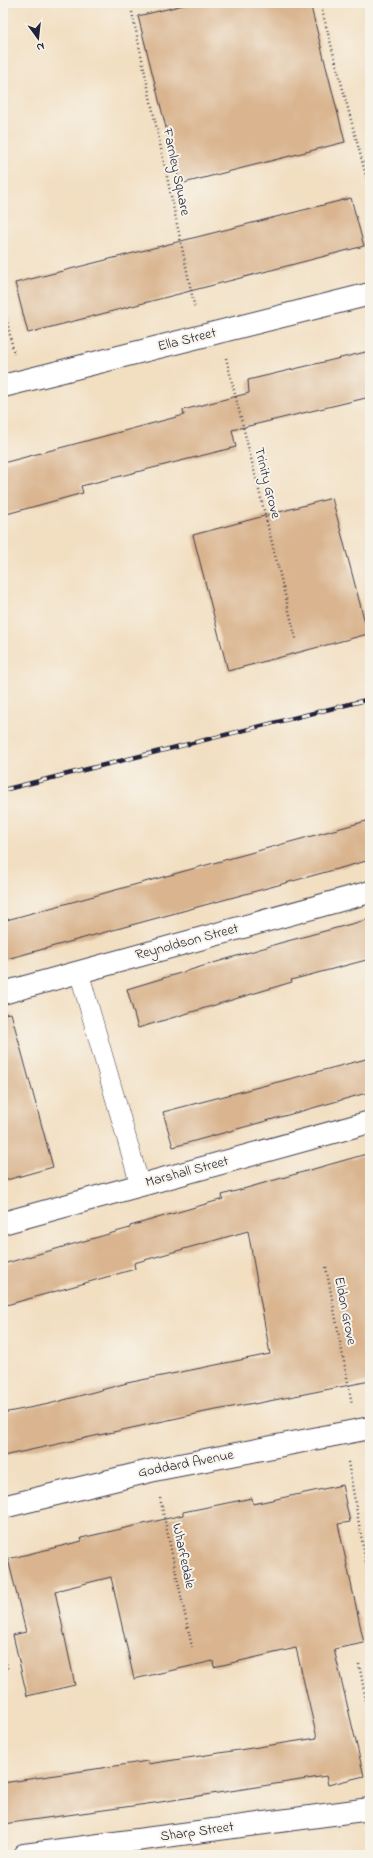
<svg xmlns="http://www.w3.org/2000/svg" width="373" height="1858" font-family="'Indie Flower',sans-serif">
  <rect width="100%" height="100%" fill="#f7f3e8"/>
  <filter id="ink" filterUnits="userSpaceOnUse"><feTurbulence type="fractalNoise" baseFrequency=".025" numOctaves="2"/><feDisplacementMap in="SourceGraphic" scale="8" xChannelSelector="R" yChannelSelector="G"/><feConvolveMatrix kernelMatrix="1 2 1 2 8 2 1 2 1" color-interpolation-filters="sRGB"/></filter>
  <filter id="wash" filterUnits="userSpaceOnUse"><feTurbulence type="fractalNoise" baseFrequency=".012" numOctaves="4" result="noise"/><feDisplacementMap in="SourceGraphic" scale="16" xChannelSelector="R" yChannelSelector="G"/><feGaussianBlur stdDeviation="0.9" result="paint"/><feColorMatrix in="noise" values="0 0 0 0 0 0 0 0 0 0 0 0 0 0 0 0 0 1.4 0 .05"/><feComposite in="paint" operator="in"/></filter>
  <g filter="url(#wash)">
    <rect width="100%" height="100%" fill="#f2dfc2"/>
    <g id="blocks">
      <path fill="#d9b48e" d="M192,3H310L345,142L180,184L138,16Z
        M351,198L364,246L28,333L15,283Z
        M370,351V397L232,430L236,447L81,486L83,493L3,515V463L184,415L183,410L249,393L248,380Z
        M332,498L368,634L228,671L193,535Z
        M370,820V860L3,960V921Z
        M370,919V959L291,980L292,982L138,1028L127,989L280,943Z
        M11,1013L53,1167L3,1181V1014Z
        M370,1058V1092L173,1147L163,1112Z
        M370,1153V1381L254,1404V1403L205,1412L3,1456V1413L49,1404L127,1383L270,1354L248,1231L134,1263L135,1269L3,1306V1264L130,1228V1226L223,1199L222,1195Z
        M342,1485L350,1522L338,1524L364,1643L334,1649L364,1776L328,1785L326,1776L154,1803L3,1824V1783L148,1761V1764L317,1738L296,1648L214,1667L213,1661L134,1679L111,1577L55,1591L75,1685L27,1696L13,1635L26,1632L8,1559L82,1541L81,1538L183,1515V1512L252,1498L253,1504Z"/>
    </g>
  </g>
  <g filter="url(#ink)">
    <use href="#blocks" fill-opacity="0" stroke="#413e4f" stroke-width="1"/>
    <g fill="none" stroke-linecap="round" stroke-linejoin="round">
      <g stroke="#413e4f" stroke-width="20">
        <path id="lane" d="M79,972L140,1185"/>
      </g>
      <g stroke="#413e4f" stroke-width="24">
        <path id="street" d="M3,386L370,294
          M3,993L370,892
          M3,1223L370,1122
          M3,1507L154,1470L370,1428
          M24,1855L370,1809"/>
      </g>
      <path stroke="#413e4f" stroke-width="2.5" stroke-dasharray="1 3" stroke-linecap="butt" d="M320,3L370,191
        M132,12L195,309
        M3,303L14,354
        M226,358L296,639
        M326,1267L352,1404
        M348,1462L370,1586
        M160,1498L192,1647
        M3,1652L8,1671
        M359,1664L370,1721"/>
      <use href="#lane" stroke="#fff" stroke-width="19"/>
      <use href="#street" stroke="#fff" stroke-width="22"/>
      <g stroke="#22223b" stroke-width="4.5">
        <path id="rail" d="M3,790L370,699"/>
      </g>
      <use href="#rail" stroke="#f7f3e8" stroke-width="3" stroke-dasharray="9" stroke-linecap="butt"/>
    </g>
  </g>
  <g text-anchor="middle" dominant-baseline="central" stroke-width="4" stroke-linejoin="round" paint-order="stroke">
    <g font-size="14" fill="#22223b" stroke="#f7f3e8">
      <text transform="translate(176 172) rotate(78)">Farnley Square</text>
      <text transform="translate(187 340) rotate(-14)">Ella Street</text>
      <text transform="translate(267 483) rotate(76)">Trinity Grove</text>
      <text transform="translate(187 942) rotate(-15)">Reynoldson Street</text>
      <text transform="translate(187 1172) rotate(-15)">Marshall Street</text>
      <text transform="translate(345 1311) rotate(79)">Eldon Grove</text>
      <text transform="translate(186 1464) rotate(-11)">Goddard Avenue</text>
      <text transform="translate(183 1556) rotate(78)">Wharfedale</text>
      <text transform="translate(197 1832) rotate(-8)">Sharp Street</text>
    </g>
  </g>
  <rect width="373" height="1858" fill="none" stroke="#f7f3e8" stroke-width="16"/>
  <g transform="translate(38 38) rotate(165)" stroke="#f7f3e8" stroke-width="3" paint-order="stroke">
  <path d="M0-3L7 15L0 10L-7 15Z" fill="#22223b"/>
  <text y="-6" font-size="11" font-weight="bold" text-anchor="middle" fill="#22223b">N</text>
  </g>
</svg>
